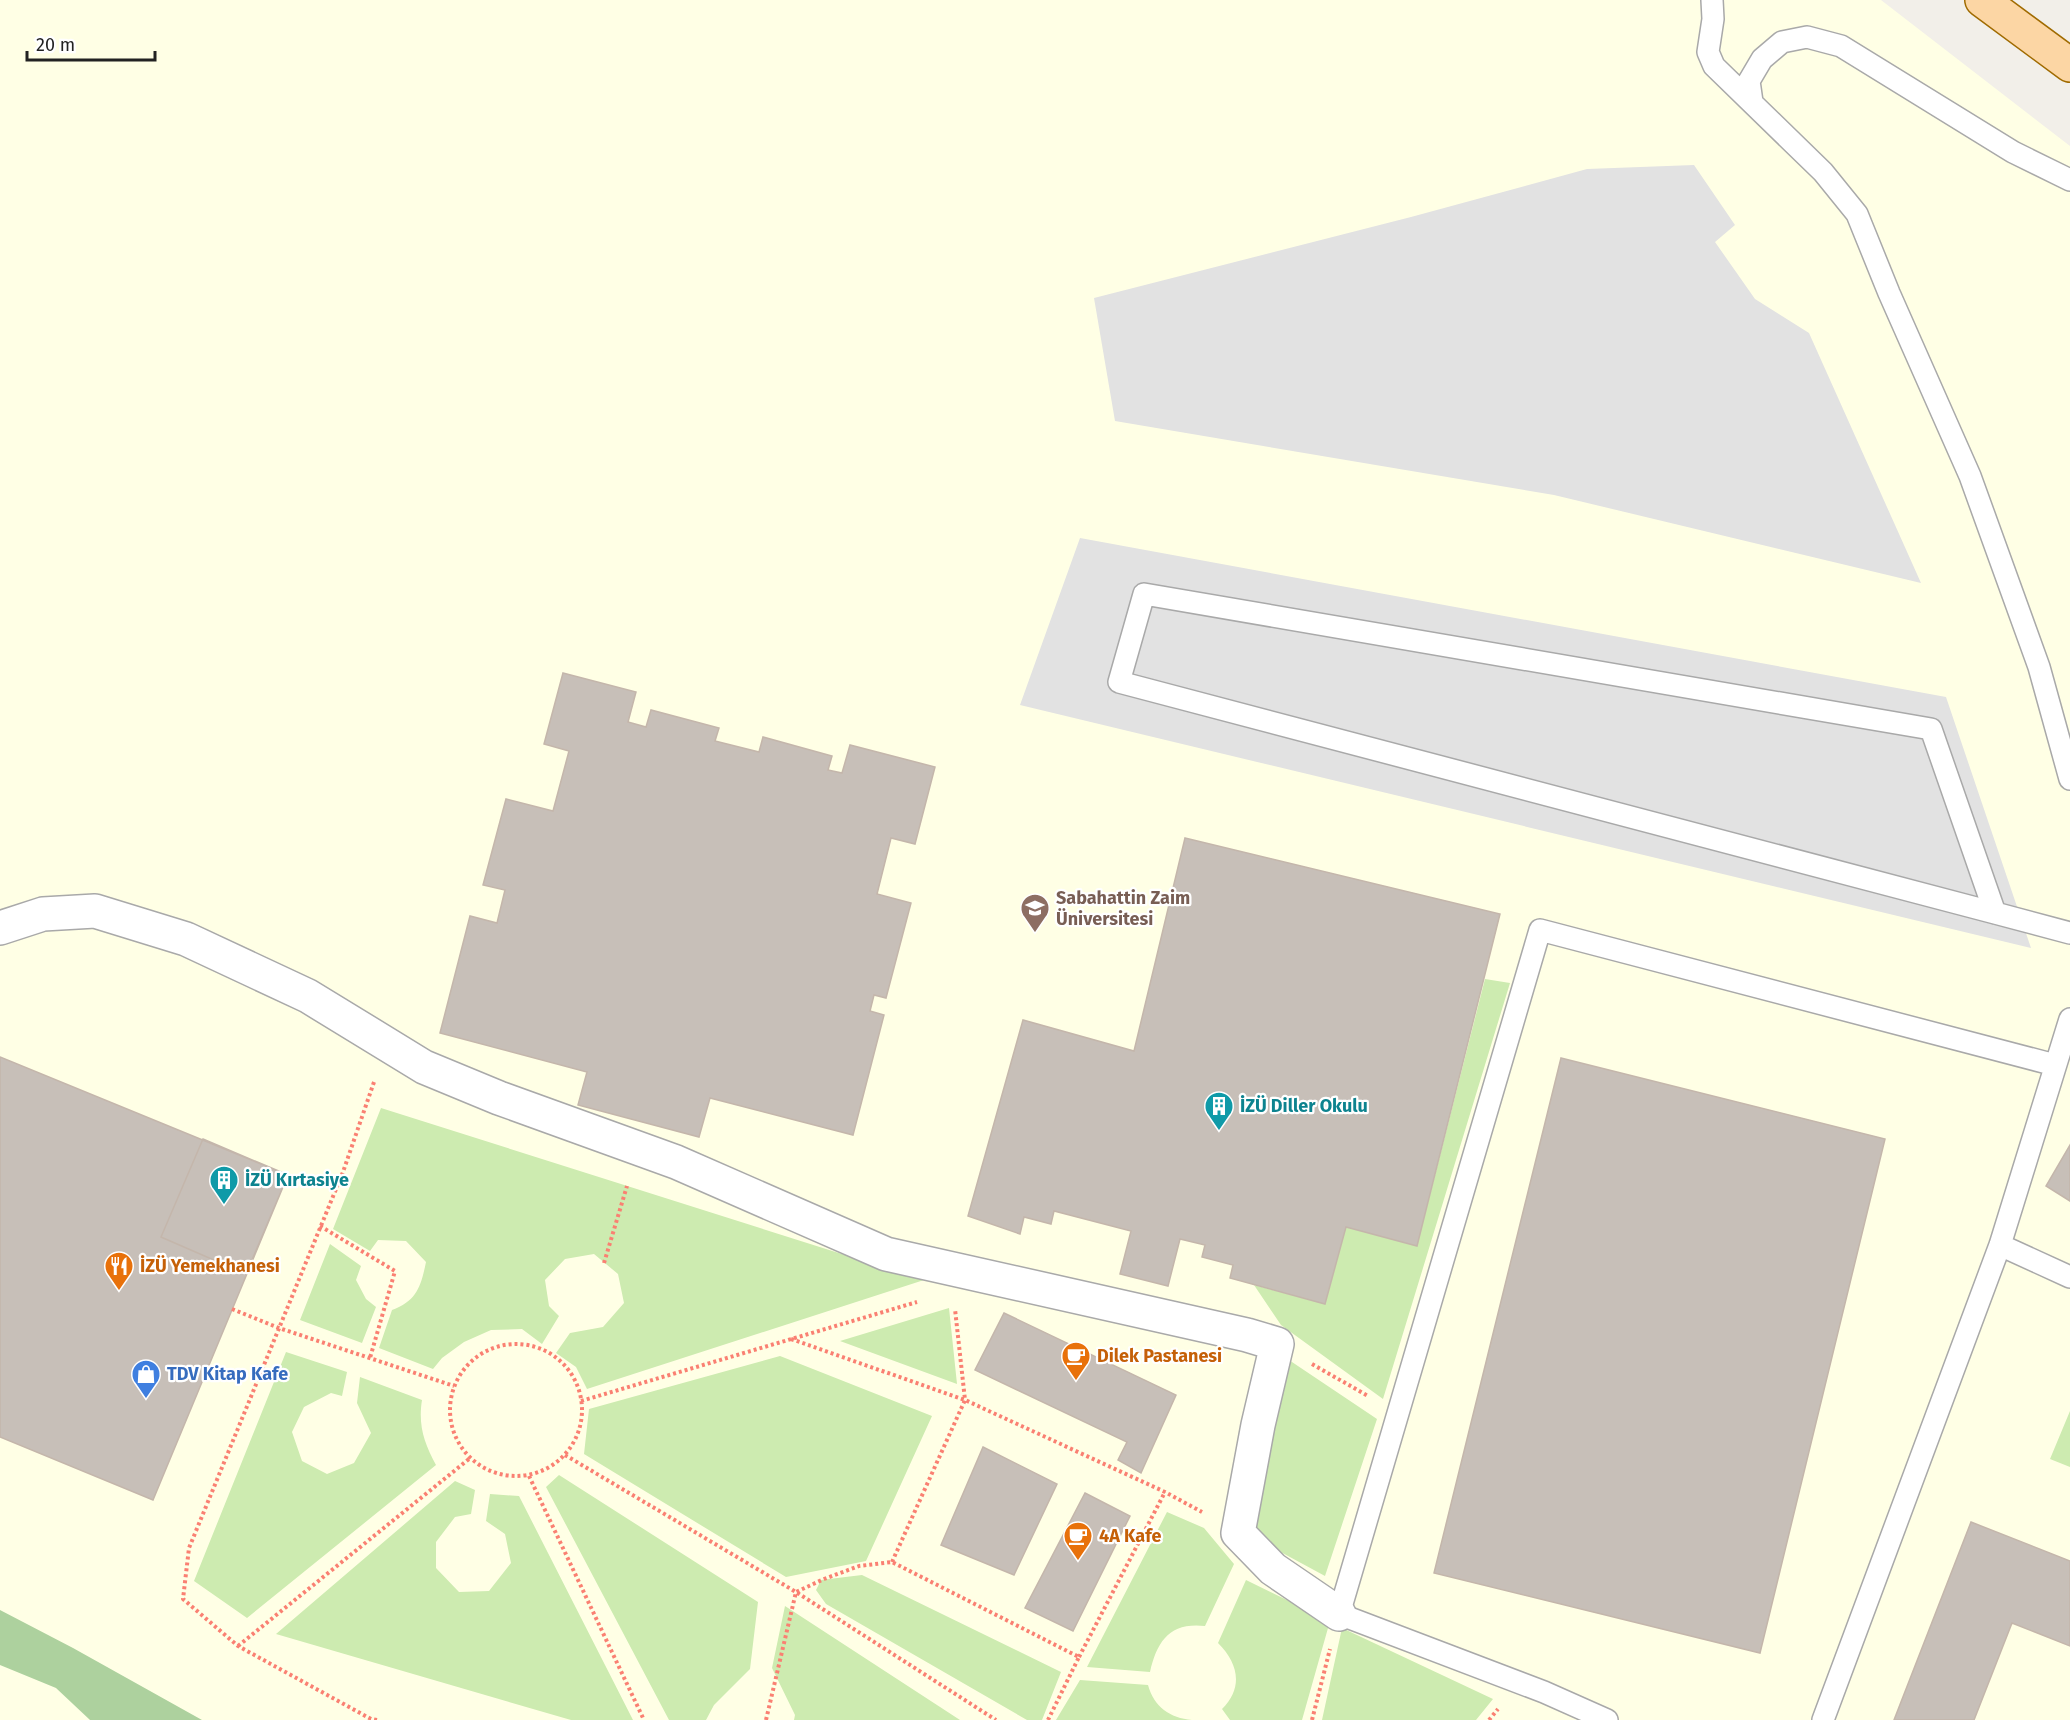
<svg xmlns="http://www.w3.org/2000/svg" width="2070" height="1720" font-family="'Fira Sans',sans-serif">
  <rect width="100%" height="100%" fill="#f2efe9"/>
  <path fill="#ffffe5" d="M0,0H1881L2070,146V1720H0Z"/>
  <path fill="#cdebb0" d="M1485,979L1510,983L1383,1399L1281,1325L1254,1285L1325,1304L1346,1227L1417,1246Z
    M381,1108L924,1280L587,1389L576,1367L556,1353L570,1333L603,1327L624,1303L618,1274L594,1254L565,1259L545,1280L549,1306L559,1316L542,1344L522,1329L491,1330L464,1342L442,1358L433,1369L379,1348L392,1310C417,1301 421,1286 426,1262L406,1241L378,1240L370,1251L333,1229Z
    M330,1244L361,1266L356,1280L366,1299L376,1307L362,1343L300,1320Z
    M949,1308L957,1384L840,1341Z
    M286,1352L347,1372L342,1396L331,1393L304,1407L292,1432L302,1461L327,1474L354,1463L371,1433L357,1403L360,1377L422,1400C418,1425 424,1443 436,1465L247,1618L194,1581Z
    M780,1356L932,1416L866,1561L786,1577L584,1454L589,1409Z
    M1286,1358L1377,1419L1325,1576L1251,1536Z
    M2070,1411V1467L2050,1459Z
    M559,1475L758,1602L750,1669L714,1705L706,1720H669L546,1487Z
    M455,1481L475,1490L471,1514L455,1517L436,1542V1568L459,1592L489,1591L511,1563L505,1534L486,1521L490,1494L519,1496L633,1720H571L276,1634Z
    M1167,1512L1204,1528L1234,1564L1205,1626C1170,1622 1157,1641 1150,1672L1087,1667Z
    M862,1575L1061,1672L1042,1720H1027L826,1604L816,1590L821,1580Z
    M1246,1580L1330,1621L1302,1720H1230L1222,1709C1244,1687 1238,1663 1218,1643Z
    M785,1606L960,1720H794L795,1715L772,1668Z
    M1342,1628L1493,1699L1476,1720H1322Z
    M1080,1680L1148,1685C1154,1707 1170,1718 1192,1720H1056Z"/>
  <path fill="#add19e" d="M0,1610L73,1648L202,1720H90L56,1688L0,1665Z"/>
  <path fill="#e2e2e2" d="M1694,165L1735,225L1715,242L1755,299L1809,333L1921,583L1554,495L1115,421L1094,298L1411,217L1587,169Z
    M1080,538L1946,697L2031,948L1020,705Z"/>
  <path fill="#c7bfb8" stroke="#c4b6ab" stroke-width="1.5" d="M563,673L636,692L628,722L646,727L651,710L719,728L715,741L759,752L763,737L832,756L828,770L842,773L850,745L935,767L915,844L891,838L877,894L911,903L886,998L874,995L870,1011L884,1015L853,1135L710,1098L699,1137L578,1105L587,1072L440,1033L470,916L497,923L505,890L483,885L506,799L553,811L569,751L544,744Z
    M1185,838L1500,914L1417,1246L1346,1227L1325,1304L1230,1278L1233,1265L1202,1257L1205,1245L1180,1239L1168,1286L1120,1274L1131,1231L1054,1211L1051,1224L1024,1217L1020,1234L968,1216L1023,1020L1134,1051Z
    M0,1057L288,1175L153,1500L0,1437Z
    M1561,1058L1885,1139L1760,1653L1434,1573Z
    M203,1139L288,1175L246,1274L161,1237Z
    M2070,1145V1201L2046,1186Z
    M1004,1313L1176,1395L1141,1473L1118,1460L1127,1442L975,1370Z
    M983,1447L1057,1484L1014,1575L941,1545Z
    M1085,1493L1130,1516L1073,1631L1025,1608Z
    M1971,1522L2070,1561V1646L2012,1623L1974,1720H1894Z"/>
  <g fill="none" stroke-linecap="round" stroke-linejoin="round">
    <g stroke="#a9a9a9" stroke-width="24">
      <path id="service" d="M1712,0L1713,19L1708,52L1714,66L1823,172L1857,214L1889,293L1970,476L2039,667L2070,779
        M1752,102L1749,81L1762,59L1782,42L1807,37L1841,46L2013,152L2070,180
        M1995,913L1931,729L1144,594L1119,682L1995,913L2070,933
        M2000,1245L2070,1277
        M1607,1720L1544,1692L1339,1614L1540,930L2055,1065
        M1823,1720L2000,1245L2070,1019"/>
    </g>
    <g stroke="#a9a9a9" stroke-width="36">
      <path id="minor" d="M0,928L43,914L95,911L186,939L308,996L424,1067L499,1098L676,1162L886,1254L1247,1335L1277,1344L1258,1425L1238,1533L1273,1569L1339,1614"/>
    </g>
    <g stroke="#a06b00" stroke-width="36">
      <path id="primary" d="M1982,0L2070,65"/>
    </g>
    <path stroke="#fa8072" stroke-width="4" stroke-dasharray="3 3" stroke-linecap="butt" d="M374,1082L343,1172L189,1548L183,1599L238,1646L371,1719L377,1720
      M320,1226L395,1271L370,1358
      M604,1263L627,1186
      M232,1309L279,1328L454,1386
      M791,1339L965,1400L1165,1492L1202,1512
      M450 1410a66 66 0 1 1 132 0a66 66 0 1 1-132 0Z
      M1312,1364L1368,1396
      M581,1401L917,1302
      M565,1455L796,1592L996,1720
      M529,1476L644,1720
      M892,1562L965,1400L955,1309
      M238,1646L469,1459
      M1079,1657L1165,1492
      M766,1720L796,1592L824,1579L859,1566L892,1562L1079,1657L1048,1720
      M1312,1720L1330,1649
      M1489,1720L1498,1709"/>
    <use href="#service" stroke="#fff" stroke-width="21"/>
    <use href="#minor" stroke="#fff" stroke-width="33"/>
    <use href="#primary" stroke="#fcd6a4" stroke-width="33"/>
  </g>
  <defs>
    <g id="university-pin" transform="scale(1.5)"><path d="M0 17L-7.5 6A9.5 9.5 0 1 1 7.5 6Z" fill="#8d6e63" stroke="#fff"/><path d="M0-5L7-2L0 1L-7-2ZM-4 1L0 2.5L4 1V4Q0 6-4 4Z" fill="#fff"/></g>
    <g id="building-pin" transform="scale(1.5)"><path d="M0 17L-7.5 6A9.5 9.5 0 1 1 7.5 6Z" fill="#0f9aa8" stroke="#fff"/><path d="M-4-6H4V6H1V3H-1V6H-4ZM-2.5-4.3h1.7v1.8h-1.7ZM.8-4.3h1.7v1.8H.8ZM-2.5-1h1.7V.8h-1.7ZM.8-1h1.7V.8H.8Z" fill="#fff"/></g>
    <g id="restaurant-pin" transform="scale(1.5)"><path d="M0 17L-7.5 6A9.5 9.5 0 1 1 7.5 6Z" fill="#e8710a" stroke="#fff"/><path d="M-5-6h1v4h1v-4h1v4h1v-4h1v5L-1.5 .5V6h-2V.5L-5-1ZM5-6V6H3V1.5H1.5Q1.5-4 5-6Z" fill="#fff"/></g>
    <g id="cafe-pin" transform="scale(1.5)"><path d="M0 17L-7.5 6A9.5 9.5 0 1 1 7.5 6Z" fill="#e8710a" stroke="#fff"/><path d="M-5.5-4.5H6V0H3Q3 3.5 0 3.5H-2.5Q-5.5 3.5-5.5 0ZM3-3.2v2h1.7v-2ZM-6 4.5H4V6H-6Z" fill="#fff"/></g>
    <g id="shop-pin" transform="scale(1.5)"><path d="M0 17L-7.5 6A9.5 9.5 0 1 1 7.5 6Z" fill="#3f7fe0" stroke="#fff"/><path d="M-5-2.5h2.3a2.7 3.5 0 0 1 5.4 0H5L5.5 6h-11ZM-1.5-2.5h3a1.5 2.3 0 0 0-3 0Z" fill="#fff"/></g>
  </defs>
  <g fill-rule="evenodd">
    <use href="#university-pin" x="1035" y="908"/>
    <use href="#building-pin" x="1219" y="1106"/>
    <use href="#building-pin" x="224" y="1180"/>
    <use href="#restaurant-pin" x="119" y="1266"/>
    <use href="#cafe-pin" x="1076" y="1356"/>
    <use href="#shop-pin" x="146" y="1374"/>
    <use href="#cafe-pin" x="1078" y="1536"/>
  </g>
  <g text-anchor="middle" dominant-baseline="central" stroke-width="4.5" stroke-linejoin="round" paint-order="stroke">
    <g font-size="18" font-weight="bold" fill="#785e54" stroke="#fff" text-anchor="start">
      <text x="1056" y="898">Sabahattin Zaim<tspan x="1056" dy="21">Üniversitesi</tspan></text>
    </g>
    <g font-size="18" font-weight="bold" fill="#0d838f" stroke="#fff" text-anchor="start">
      <text x="1240" y="1106">İZÜ Diller Okulu</text>
      <text x="245" y="1180">İZÜ Kırtasiye</text>
    </g>
    <g font-size="18" font-weight="bold" fill="#c56008" stroke="#fff" text-anchor="start">
      <text x="140" y="1266">İZÜ Yemekhanesi</text>
      <text x="1097" y="1356">Dilek Pastanesi</text>
      <text x="1099" y="1536">4A Kafe</text>
    </g>
    <g font-size="18" font-weight="bold" fill="#366cbe" stroke="#fff" text-anchor="start">
      <text x="167" y="1374">TDV Kitap Kafe</text>
    </g>
  </g>
  <path d="M27 51v9h128v-9" fill="none" stroke="#222222" stroke-width="3"/>
  <text x="36" y="51" font-size="18" fill="#222222" stroke="#ffffff" stroke-width="4.5" paint-order="stroke">20 m</text>
</svg>
